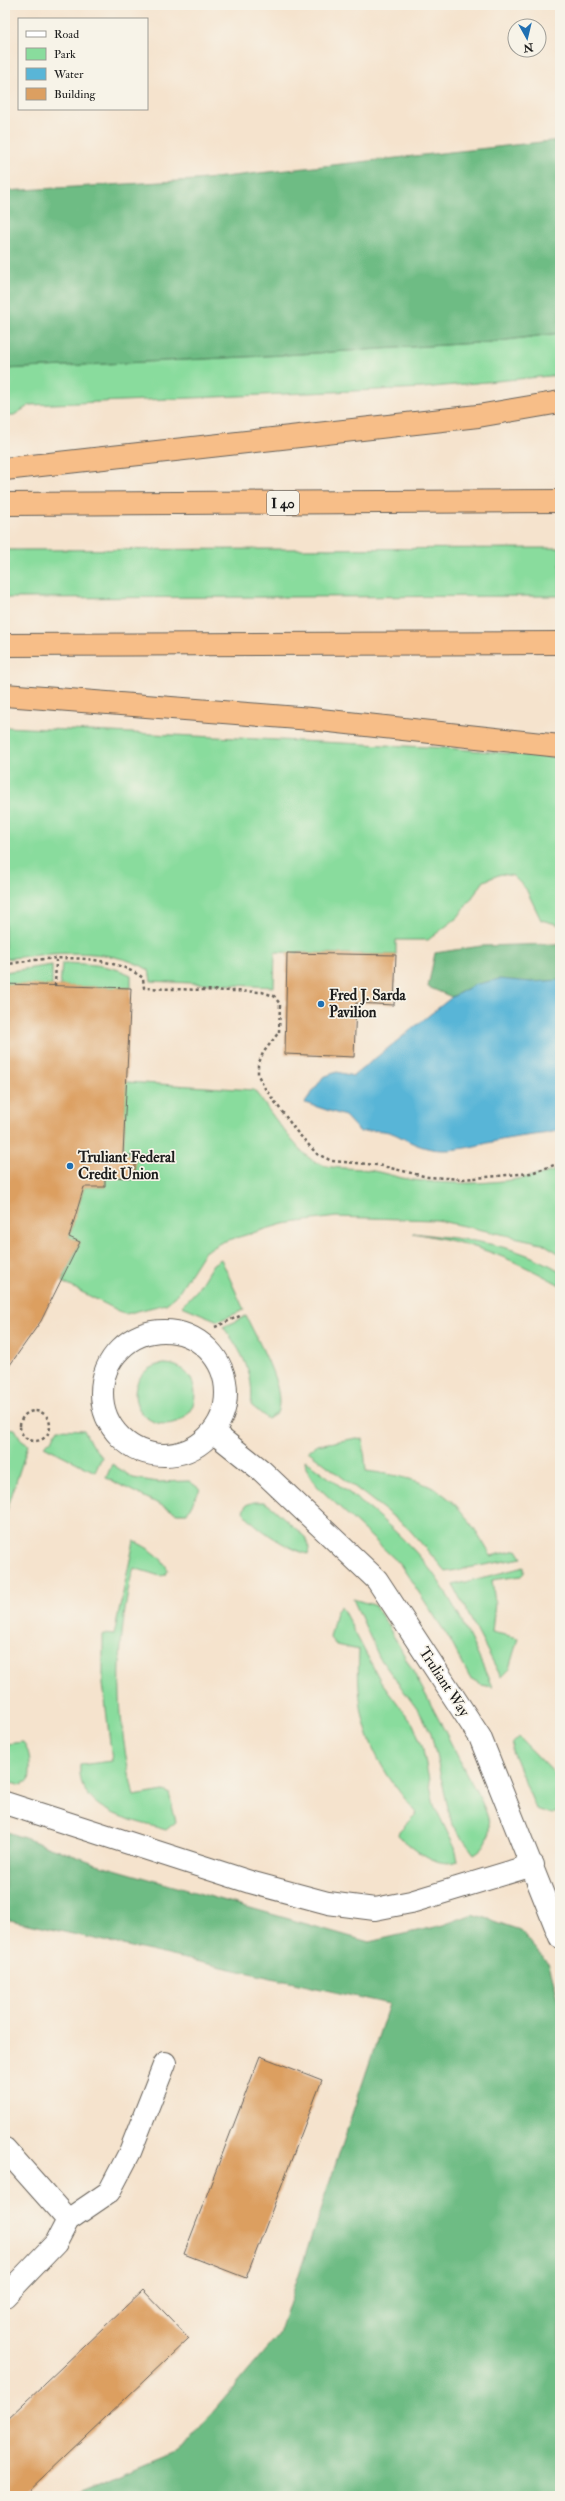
<svg xmlns="http://www.w3.org/2000/svg" width="565" height="2501" font-family="'IM FELL Double Pica',serif">
  <rect width="100%" height="100%" fill="#f7f3e8"/>
  <filter id="ink" filterUnits="userSpaceOnUse"><feTurbulence type="fractalNoise" baseFrequency=".025" numOctaves="2"/><feDisplacementMap in="SourceGraphic" scale="8" xChannelSelector="R" yChannelSelector="G"/><feConvolveMatrix kernelMatrix="1 2 1 2 8 2 1 2 1" color-interpolation-filters="sRGB"/></filter>
  <filter id="wash" filterUnits="userSpaceOnUse"><feTurbulence type="fractalNoise" baseFrequency=".012" numOctaves="4" result="noise"/><feDisplacementMap in="SourceGraphic" scale="16" xChannelSelector="R" yChannelSelector="G"/><feGaussianBlur stdDeviation="0.9" result="paint"/><feColorMatrix in="noise" values="0 0 0 0 0 0 0 0 0 0 0 0 0 0 0 0 0 1.4 0 .05"/><feComposite in="paint" operator="in"/></filter>
  <g filter="url(#wash)">
    <rect width="100%" height="100%" fill="#f5e3cd"/>
    <path fill="#89dc9d" stroke="#527c5c" d="M560,333V375L423,388L30,405L14,415H5V369L284,355L492,342Z
      M560,548V596L5,598V550Z
      M5,727L446,748L560,758V925L541,920L526,889L513,876L501,874L484,881L458,917L428,940H396V955L275,952L274,987L151,981L149,970C110,946 48,953 5,959Z
      M62,963C86,964 109,964 131,975V988L60,986Z
      M52,965V986L5,984V972Z
      M126,1082L254,1090C268,1108 296,1151 315,1162C330,1170 352,1167 368,1170C383,1172 398,1178 413,1180C463,1186 512,1184 560,1169V1254L542,1243L436,1220L336,1217L283,1224L222,1242L204,1252L176,1296L166,1304L125,1314L62,1282L80,1242L69,1237L84,1187H105V1177L135,1178V1155H123Z
      M413,1233C468,1240 511,1242 560,1271V1285C508,1256 472,1243 413,1233Z
      M221,1259L244,1310L218,1321L182,1306L197,1290L213,1264Z
      M246,1316C257,1340 287,1389 277,1413L268,1419L251,1405C255,1375 242,1351 223,1327Z
      M135 1394a30 30 0 1 1 60 0a30 30 0 1 1-60 0Z
      M5,1428L15,1429L22,1441L28,1445L5,1516Z
      M58,1429L84,1430L91,1444L102,1457L95,1472L44,1446L52,1440Z
      M357,1438L363,1439L366,1471C437,1480 455,1493 491,1556L517,1550L522,1558L446,1572L408,1528L308,1451L317,1445Z
      M305,1460C356,1498 414,1538 446,1593C464,1623 478,1655 492,1687L482,1685L470,1678L449,1638L400,1564L317,1486L306,1468Z
      M112,1464L133,1478L158,1482L189,1481L200,1489L187,1513H177L106,1478Z
      M254,1502H264L272,1507L305,1537L309,1548L308,1554C289,1550 253,1527 243,1511L246,1505Z
      M134,1541C148,1548 161,1555 168,1570L166,1575L160,1576L134,1568L131,1577C115,1652 116,1721 134,1796L164,1791L169,1793L176,1822L166,1830C133,1820 76,1812 80,1765L112,1761L103,1683V1634L114,1635Z
      M524,1567V1573L521,1576L492,1580L495,1603L492,1632L518,1638L509,1669L501,1677L453,1585Z
      M353,1599L374,1605L384,1619C412,1669 439,1718 464,1769C471,1783 488,1809 489,1824C490,1838 486,1847 474,1854L452,1825L431,1733L420,1713L379,1657Z
      M341,1606L380,1680L413,1724L422,1745L434,1805L455,1848L458,1861C436,1869 413,1849 398,1835L399,1831L417,1813C370,1760 355,1720 359,1650L336,1645L330,1638L336,1612Z
      M519,1737L560,1779V1811L552,1814L536,1809L512,1751L513,1743Z
      M23,1742C31,1750 31,1770 29,1781L18,1785L5,1781V1744Z"/>
    <path fill="#6ebc84" stroke="#456c50" d="M560,140V333L492,342L284,355L5,369V191L196,180Z
      M554,944L560,945V981L474,985L452,997L428,987L435,953L481,946Z
      M5,1831L97,1864L369,1942L443,1925L473,1914L520,1930L549,1964L560,2005V2496H72L179,2452L279,2334L389,2004L5,1919Z"/>
    <path fill="#59b5d7" stroke="#3a687a" d="M499,979L532,982L560,980V1130C544,1135 528,1135 512,1138C484,1142 455,1155 427,1148C396,1140 398,1126 360,1132L345,1116L305,1103L323,1077L337,1072L353,1076L452,997L474,985Z"/>
    <g id="blocks">
      <path fill="#dc9f61" d="M287,953L396,955L394,1005L356,1003L354,1057L285,1054Z
        M5,984L131,988L123,1155H135V1178L105,1177V1187H84L69,1237L80,1242L41,1321L5,1372Z
        M260,2056L322,2080L246,2278L184,2254Z
        M143,2290L189,2338L23,2496H5V2421Z"/>
    </g>
  </g>
  <g filter="url(#ink)">
    <use href="#blocks" fill-opacity="0" stroke="#68625a" stroke-width="1"/>
    <g fill="none" stroke-linecap="round" stroke-linejoin="round">
      <g stroke="#68625a" stroke-width="24">
        <path id="minor" d="M102 1393a62 62 0 1 1 124 0a62 62 0 1 1-124 0Z
          M213,1432L262,1471L377,1580L480,1737L560,1937
          M5,1803L250,1882L328,1903L375,1909L411,1902L533,1865
          M5,2149L68,2220L56,2243L5,2296
          M68,2220L109,2192L130,2152L165,2063"/>
      </g>
      <g stroke="#68625a" stroke-width="24">
        <path id="highway" d="M5,469L478,416L560,402
          M5,504L560,501
          M5,645L560,643
          M5,695L311,719L560,746"/>
      </g>
      <path stroke="#68625a" stroke-width="2.5" stroke-dasharray="3 3" stroke-linecap="butt" d="M5,965C45,956 108,952 143,978L144,988L262,992L274,996L280,1004L279,1032L263,1053L258,1065V1075L264,1087L297,1132L317,1154L332,1161L378,1165L428,1177L463,1179L531,1173L560,1163
        M55,986L56,960
        M215,1327L242,1315
        M20 1426a15 15 0 1 1 30 0a15 15 0 1 1-30 0Z"/>
      <use href="#minor" stroke="#fff" stroke-width="22"/>
      <use href="#highway" stroke="#f7be88" stroke-width="22"/>
    </g>
  </g>
  <g fill="#1f6fb2" stroke="#f7f3e8" stroke-width="1.5">
    <circle cx="321" cy="1004" r="4"/>
    <circle cx="70" cy="1166" r="4"/>
  </g>
  <g text-anchor="middle" dominant-baseline="central" stroke-width="3.5" stroke-linejoin="round" paint-order="stroke">
    <rect fill="#f7f3e8" stroke="#5e5c59" stroke-width="1" x="267" y="491" width="32" height="24" rx="3"/>
    <g font-size="14" font-weight="bold" fill="#1c1c1c">
      <text x="283" y="503">I 40</text>
    </g>
    <g font-size="15" font-weight="bold" fill="#1c1c1c" stroke="#f7f3e8" text-anchor="start">
      <text x="329" y="995">Fred J. Sarda<tspan x="329" dy="17">Pavilion</tspan></text>
      <text x="78" y="1157">Truliant Federal<tspan x="78" dy="17">Credit Union</tspan></text>
    </g>
    <g font-size="15" fill="#1c1c1c" stroke="#f7f3e8">
      <text transform="translate(444 1682) rotate(57)">Truliant Way</text>
    </g>
  </g>
  <rect width="565" height="2501" fill="none" stroke="#f7f3e8" stroke-width="20"/>
  <rect x="18" y="18" width="130" height="92" fill="#f7f3e8" stroke="#9f9d96"/>
  <rect x="26" y="31" width="20" height="6" fill="#ffffff" stroke="#9f9d96"/>
  <text x="54" y="38" font-size="12" fill="#1c1c1c">Road</text>
  <rect x="26" y="48" width="20" height="12" fill="#89dc9d" stroke="#9f9d96"/>
  <text x="54" y="58" font-size="12" fill="#1c1c1c">Park</text>
  <rect x="26" y="68" width="20" height="12" fill="#59b5d7" stroke="#9f9d96"/>
  <text x="54" y="78" font-size="12" fill="#1c1c1c">Water</text>
  <rect x="26" y="88" width="20" height="12" fill="#dc9f61" stroke="#9f9d96"/>
  <text x="54" y="98" font-size="12" fill="#1c1c1c">Building</text>
  <g transform="translate(527 38) rotate(172)"><circle r="19" fill="#f7f3e8" stroke="#9f9d96"/>
  <path d="M0-3L7 15L0 10L-7 15Z" fill="#1f6fb2"/>
  <text y="-6" font-size="11" font-weight="bold" text-anchor="middle" fill="#1c1c1c">N</text>
  </g>
</svg>
